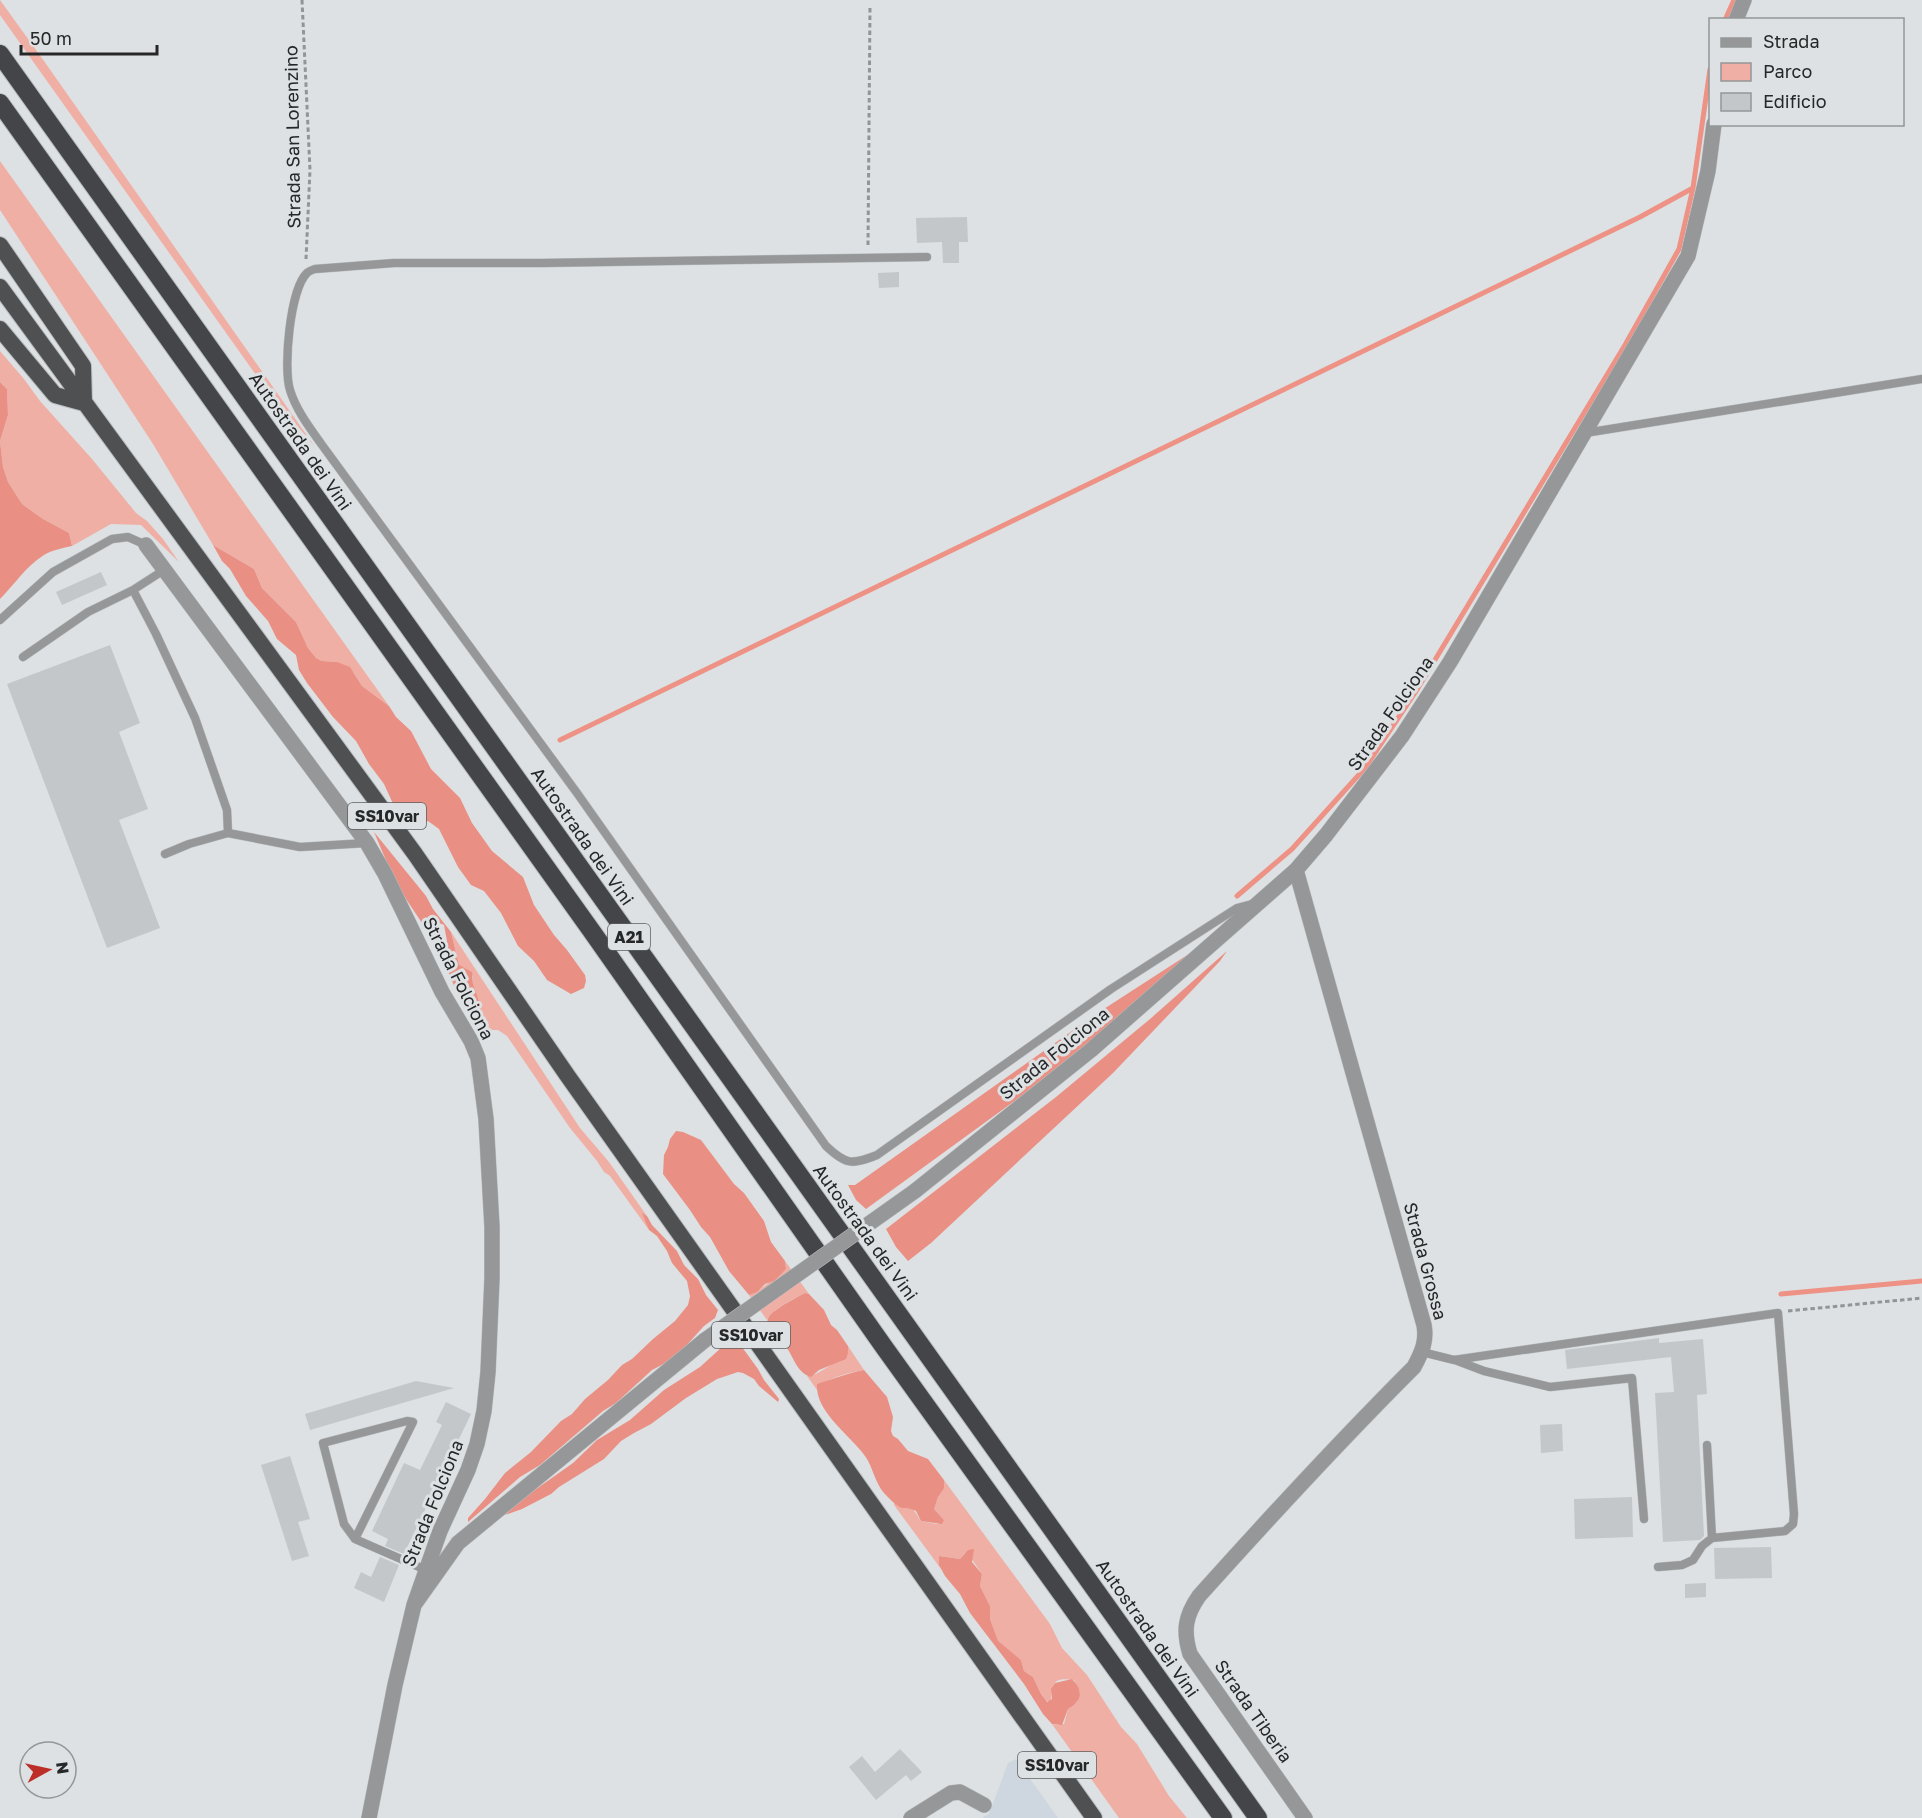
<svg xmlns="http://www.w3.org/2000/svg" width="1922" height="1818" font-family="'Golos Text',sans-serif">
  <rect width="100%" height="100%" fill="#dde1e3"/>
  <path fill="#ced7df" d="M1016,1759L1058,1818H982L989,1814L1008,1763Z"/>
  <path fill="#f0afa5" d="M0,0L44,61L315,447L261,382L0,15Z
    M0,161L389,706L362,686L354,673L337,662L322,661L316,658L308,648L296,622L262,588L254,569L213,545L153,444L0,210Z
    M0,351L24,379L40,401L92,459L136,513L147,521L163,539L179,562L141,525L111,524L72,546L69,533L43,519L22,504L8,482L3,467L0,441L8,415L7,389L0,382Z
    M451,932L580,1128L609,1162L647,1216L644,1214L649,1230L610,1176L604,1172L597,1161L570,1128L507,1036L498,1030H479L472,1009L477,1020L481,1015L473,985V976L459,965Z
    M785,1261L809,1294L805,1293C792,1300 775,1307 767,1320L749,1295C763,1289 774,1278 786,1269Z
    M848,1346L864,1370C848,1373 828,1377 817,1390L807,1376C819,1376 829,1363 841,1361Z
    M944,1480L1050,1624L1062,1648L1087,1675L1121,1727L1137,1744L1169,1796L1187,1818H1119L1052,1724L1056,1725L1064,1724L1068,1709L1077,1702L1080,1692L1074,1680C1054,1677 1052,1682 1051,1701H1046L1041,1694L1033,1677L1024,1671L1021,1660L998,1642L990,1619V1606L980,1586L982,1574C977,1567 972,1558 965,1553L960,1559L939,1556L941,1569L894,1505V1502L902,1508L913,1509L921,1521L937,1524L944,1520L934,1509C937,1498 941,1491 944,1480Z"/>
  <path fill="#ea8f83" d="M0,382L7,389L8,415L0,441L3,467L8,482L22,504L43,519L69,533L72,546C63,548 52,550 44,555C26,566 15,584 0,599Z
    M213,545L254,569L262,588L296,622L308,648L316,658L322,661L337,662L350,667L362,686L389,706L396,717L411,731L431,769L460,798L472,823L492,851L523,877L534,905L554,935L567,950L585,975L586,981L584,988L571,994L547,980L534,961L518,946L501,913L484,891L471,885L458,867L439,829L428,821L416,828L395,808L384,784L369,764L356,741L333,717L307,683L299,670L296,655L277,639L268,621L246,596L230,569L222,561Z
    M374,832L426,896L433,909L451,932L459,965L472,972C473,977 472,983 474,987C478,998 483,1010 480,1021L475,1018L470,1006L458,995L443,960L433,946L442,945L447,941L444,925C438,921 431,924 426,929L396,884Z
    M1212,939L1045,1079L866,1209L856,1200L848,1185H855L1093,1016Z
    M1227,951L1220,961L1113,1073L931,1243L908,1261L896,1247L886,1229L1056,1097L1150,1019Z
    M676,1131L683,1132L701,1140L734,1184L744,1193L764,1221L771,1242L785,1261L786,1269L774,1281L765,1284L757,1292L749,1295L729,1271L710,1237L701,1227L690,1210L663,1174L664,1155L668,1147L670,1139Z
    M642,1213L647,1216L652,1225L677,1251L684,1265L698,1279L706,1295L718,1310L715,1318L704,1326L675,1358L652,1370L616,1403L603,1411L540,1465L520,1477L468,1522V1518L485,1499L505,1473L531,1452L561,1421L572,1414L585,1399L608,1380L622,1365L632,1359L653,1339L675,1321L688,1305L690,1296L687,1281L672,1263L667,1251L657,1236L649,1230Z
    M805,1293L809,1294L824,1310L831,1325L837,1330L848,1346V1353L846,1359L819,1370L811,1377C796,1373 793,1354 784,1344C778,1338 762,1327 769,1317C775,1308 796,1298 805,1293Z
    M733,1337H737L739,1343L758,1369L764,1380L779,1399L778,1402L759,1386L754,1379L743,1373L738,1372L717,1379L686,1398L651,1424L634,1433L621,1441L604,1459L559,1487L551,1494L522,1509L505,1515L522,1499L573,1463L597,1440L630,1420L664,1390L700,1367Z
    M864,1370L887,1397L893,1417L891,1431L893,1436L898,1439L908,1451L928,1459L944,1480V1488L938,1497L934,1509L944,1520L942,1524L921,1521L916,1511C910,1508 908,1509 902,1508C897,1507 888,1497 884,1493C875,1483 873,1467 865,1456C850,1435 815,1412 817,1384C833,1379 848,1373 864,1370Z
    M974,1549L972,1562L982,1574L980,1586L990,1606V1619L998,1641L1021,1660L1024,1671L1033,1677L1041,1694L1047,1702L1052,1699L1051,1689L1055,1683L1072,1679C1084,1691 1082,1701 1068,1709L1062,1725L1052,1724L1043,1714L1024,1684L970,1613L960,1594L945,1576L939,1565V1556L960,1559L968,1550Z"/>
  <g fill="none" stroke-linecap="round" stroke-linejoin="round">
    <path stroke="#ed9285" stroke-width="5" d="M1725,20L1734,0
      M560,740L1640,217L1693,188
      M1237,896L1292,849L1365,768L1418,688L1625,345L1679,249L1693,188L1710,69
      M1781,1294L1922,1281"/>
  </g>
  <path fill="#c4c7ca" d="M967,217L968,242H959V263H943L942,242L917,243L916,218Z
    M899,272V287L879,288L878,273Z
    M101,572L107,585L62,605L56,592Z
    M110,645L140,723L119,732L148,809L119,820L160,928L107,948L7,684Z
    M1659,1338V1343L1703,1339L1707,1394L1697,1395L1704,1536L1700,1540L1663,1542L1655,1393L1674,1392L1671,1357L1567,1369L1565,1350Z
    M416,1381L454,1388L310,1430L305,1414Z
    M446,1402L471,1414L404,1554L385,1546L388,1539L372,1531L404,1463L420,1470L442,1425L436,1422Z
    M1562,1424L1563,1451L1541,1453L1540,1425Z
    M290,1456L310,1519L298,1522L309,1556L292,1561L261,1465Z
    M1632,1497L1633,1537L1575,1539L1574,1499Z
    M1771,1547L1772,1578L1715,1579L1714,1548Z
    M380,1557L399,1565L384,1602L354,1588L361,1572L371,1577Z
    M1706,1583V1597L1685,1598V1584Z
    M900,1749L922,1772L911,1781L906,1775L876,1800L849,1767L862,1756L875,1772Z"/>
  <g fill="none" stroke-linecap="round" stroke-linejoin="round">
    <g stroke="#b8bcbe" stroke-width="9">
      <path id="service" d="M927,257L541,263H394L315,269C312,270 309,271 307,273C290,289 283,368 290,390C296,410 310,428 322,445L577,793L826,1146C846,1165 852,1165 877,1155L1111,989L1237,908L1252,904
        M1585,433L1922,379
        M133,590L156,634L195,718L227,810L228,833
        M0,620L53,572L112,539L128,537L146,545
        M23,657L88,612L133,590L164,570
        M165,854L189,844L228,833L300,847L367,843
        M1422,1352L1454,1360L1778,1313L1794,1514L1793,1524L1785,1531L1712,1538L1702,1546L1693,1560L1682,1565L1658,1567
        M1455,1360L1484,1371L1550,1387L1632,1378L1644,1519
        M1707,1445L1712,1538
        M355,1539L413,1422L407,1421L323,1443L344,1524L355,1539L426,1570"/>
    </g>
    <g stroke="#b8bcbe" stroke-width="16">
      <path id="minor" d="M1736,20L1744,0
        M146,545L367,843L385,874L442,992L471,1041L478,1058L486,1119L492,1227V1278L488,1372L484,1411L477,1444L468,1470L440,1531L414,1605
        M1296,870L1424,1325C1427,1341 1422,1352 1414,1367C1340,1441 1269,1518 1199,1596C1185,1616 1183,1631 1190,1654L1305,1818
        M915,1191L1091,1050L1296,870L1326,835L1402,736L1450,662L1688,256L1708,171L1714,124
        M369,1818L395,1685L414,1605L458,1543L705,1340
        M911,1818L951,1793L960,1792L984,1805"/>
    </g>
    <g stroke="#b8bcbe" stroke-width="18">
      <path id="trunk" d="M0,245L83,366L84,403
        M0,287L415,854L567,1075L1094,1818
        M0,329L55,395L84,403"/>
    </g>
    <g stroke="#b8bcbe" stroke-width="20">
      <path id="motorway" d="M0,54L1258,1818
        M0,103L593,933L884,1347L1223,1818"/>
    </g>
    <path stroke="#929597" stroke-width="3" stroke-dasharray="4.5 3" stroke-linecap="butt" d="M302,0L310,170L306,259
      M868,245L870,7
      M1788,1311L1922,1298"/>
    <use href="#service" stroke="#959798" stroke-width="8"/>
    <use href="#minor" stroke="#959798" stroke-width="15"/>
    <use href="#trunk" stroke="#4e5052" stroke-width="16"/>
    <use href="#motorway" stroke="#434548" stroke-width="18"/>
    <g stroke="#b8bcbe" stroke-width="16" stroke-linecap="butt">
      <path id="minor-bridge" d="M705,1340L915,1191"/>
    </g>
    <use href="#minor-bridge" stroke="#959798" stroke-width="15"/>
  </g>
  <g text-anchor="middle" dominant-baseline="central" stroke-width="6" stroke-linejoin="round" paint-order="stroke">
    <g fill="#dde1e3" stroke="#5d5f60" stroke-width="1.5">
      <rect x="348" y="803" width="78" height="26" rx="4.5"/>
      <rect x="608" y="924" width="42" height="26" rx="4.5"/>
      <rect x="712" y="1322" width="78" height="26" rx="4.5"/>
      <rect x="1018" y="1752" width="78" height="26" rx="4.5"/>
    </g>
    <g font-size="16" font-weight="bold" fill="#262728">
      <text x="387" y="816">SS10var</text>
      <text x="629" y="937">A21</text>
      <text x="751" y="1335">SS10var</text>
      <text x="1057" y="1765">SS10var</text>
    </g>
    <g font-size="18" fill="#262728" stroke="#dde1e3">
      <text transform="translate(292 137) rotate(-91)">Strada San Lorenzino</text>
      <text transform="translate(301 441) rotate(55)">Autostrada dei Vini</text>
      <text transform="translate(1390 713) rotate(-55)">Strada Folciona</text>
      <text transform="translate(583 836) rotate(55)">Autostrada dei Vini</text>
      <text transform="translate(459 978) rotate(63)">Strada Folciona</text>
      <text transform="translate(1054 1053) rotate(-39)">Strada Folciona</text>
      <text transform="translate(866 1232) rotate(54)">Autostrada dei Vini</text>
      <text transform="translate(1426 1261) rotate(75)">Strada Grossa</text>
      <text transform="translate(432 1503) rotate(-68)">Strada Folciona</text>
      <text transform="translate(1148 1628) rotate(55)">Autostrada dei Vini</text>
      <text transform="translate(1254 1711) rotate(55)">Strada Tiberia</text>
    </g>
  </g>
  <rect x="1709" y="18" width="195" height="108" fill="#dde1e3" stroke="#949798" stroke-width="1.5"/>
  <rect x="1721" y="38" width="30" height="9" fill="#959798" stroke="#949798" stroke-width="1.5"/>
  <text x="1763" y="48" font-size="18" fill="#262728">Strada</text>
  <rect x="1721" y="63" width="30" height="18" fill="#f0afa5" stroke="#949798" stroke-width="1.5"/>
  <text x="1763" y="78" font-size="18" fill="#262728">Parco</text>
  <rect x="1721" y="93" width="30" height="18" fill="#c4c7ca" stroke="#949798" stroke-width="1.5"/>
  <text x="1763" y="108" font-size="18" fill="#262728">Edificio</text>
  <g transform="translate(48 1770) rotate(82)"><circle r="28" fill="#dde1e3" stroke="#949798" stroke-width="1.5"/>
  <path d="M0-4.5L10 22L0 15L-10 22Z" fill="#bc2e27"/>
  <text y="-9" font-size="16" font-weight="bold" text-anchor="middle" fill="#262728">N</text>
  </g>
  <path d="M21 45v9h136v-9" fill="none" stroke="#262728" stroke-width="3"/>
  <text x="30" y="45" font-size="18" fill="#262728" stroke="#dde1e3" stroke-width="4.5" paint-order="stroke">50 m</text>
</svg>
